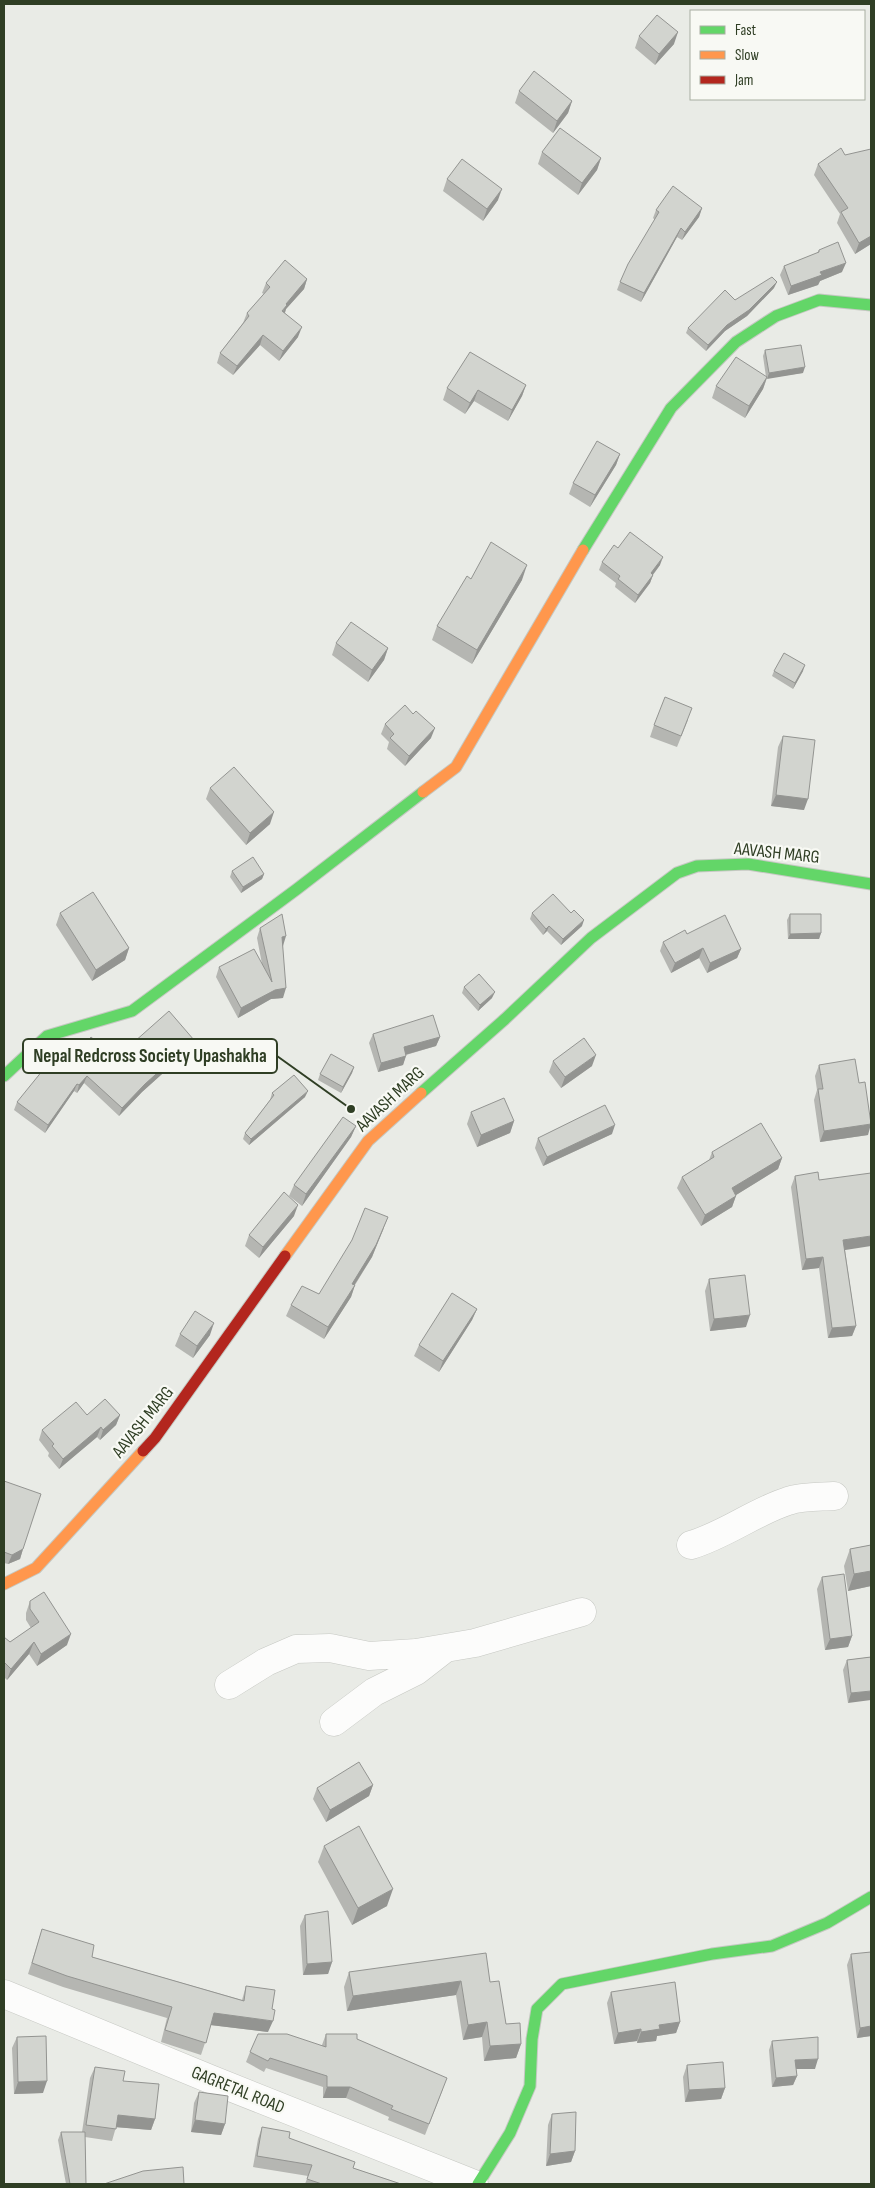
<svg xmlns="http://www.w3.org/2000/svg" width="875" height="2188" font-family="'Sofia Sans Condensed',sans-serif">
  <rect width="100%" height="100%" fill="#e9ebe6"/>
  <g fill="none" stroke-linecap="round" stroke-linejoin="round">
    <g stroke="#c6c8c3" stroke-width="29">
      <path id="street" d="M691,1545C725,1535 754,1512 788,1501C802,1496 820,1497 834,1496
        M229,1685L266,1662L296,1649L330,1648L369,1656L416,1653L475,1643L582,1612
        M334,1722L374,1692L416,1671L443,1650
        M4,1994L210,2079L474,2184"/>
    </g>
    <g stroke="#c5c8c2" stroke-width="13">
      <path id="fast" d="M583,550L671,408L736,342L776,316L819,300L871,305
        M4,1076L47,1036L132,1011L297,889L423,792
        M421,1093L505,1019L591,938L677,873L697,866L748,864L871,884
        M478,2184L510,2133L530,2086L532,2039L537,2009L562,1984L712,1954L772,1946L827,1923L871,1897"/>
    </g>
    <g stroke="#c5c8c2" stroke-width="13">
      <path id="slow" d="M423,792L456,767L583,550
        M285,1256L368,1141L421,1093
        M4,1584L36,1568L143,1451"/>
    </g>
    <g stroke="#c5c8c2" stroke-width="13">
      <path id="jam" d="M143,1451L155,1438L285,1256"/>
    </g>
    <use href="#street" stroke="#fcfcfb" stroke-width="28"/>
    <use href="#fast" stroke="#63d668" stroke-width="11"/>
    <use href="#slow" stroke="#ff974d" stroke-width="11"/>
    <use href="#jam" stroke="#b3261e" stroke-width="11"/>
  </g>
  <path fill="#b5b6b2" d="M639,36L674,44L655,65L635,48Z
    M519,91L572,101L568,113L553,133L515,103Z
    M542,152L601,158L597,170L578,195L538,164Z
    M845,155L871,244L855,254L837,223L840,214L814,175L818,164Z
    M447,179L498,200L483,221L443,191Z
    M702,208L699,217L682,240L677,237L641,302L617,290L620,282L655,220L653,218L656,210Z
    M819,250L842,272L820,281L818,285L788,295L780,275L784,266L817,253Z
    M307,279L304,289L286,309L285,313L298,337L279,361L260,345L233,375L217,363L220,353L243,323L247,313L264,294L262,293L266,283Z
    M774,288L747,316L725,331L706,351L686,333L688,328L735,300Z
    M765,350L803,373L767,378L763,389L745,418L712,398L716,386L766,377L763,356Z
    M526,385L522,396L508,421L474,401L465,414L443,400L447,388Z
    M620,454L616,465L590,507L569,494L573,483Z
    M618,548L660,565L653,575L650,583L635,603L615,587L616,583L599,570L602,562Z
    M471,579L522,580L472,664L432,640L437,626Z
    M336,643L388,648L384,660L368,682L332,655Z
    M774,671H803L793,689L772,676Z
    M688,720L677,747L650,737L654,725Z
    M385,724L431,738L405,766L387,749L389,742L381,734Z
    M783,736L804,810L771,806L778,747Z
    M210,788L270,824L246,845L206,799Z
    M232,871L264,874L262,879L241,893L230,877Z
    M60,913L129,948L125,960L92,981L56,925Z
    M532,913L582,926L561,945L547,931L543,935L530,919Z
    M790,914L821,933L819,939H788L787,920Z
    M260,928L283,946V998L271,999L238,1018L216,977L219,967L262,964L257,938Z
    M687,934L741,949L737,958L707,973L699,958L671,973L660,951L663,942Z
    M464,987L492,998L478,1011L462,993Z
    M373,1034L440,1037L436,1046L406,1055L403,1065L378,1072L369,1043Z
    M194,1040L191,1048L142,1092L119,1116L84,1083L77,1093L74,1091L45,1133L14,1110L17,1102L73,1059L116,1058Z
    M553,1061L592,1066L561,1088L549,1072Z
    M819,1065L868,1135L820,1142L814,1100L817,1090L815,1076Z
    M354,1067L352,1073L341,1093L318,1080L320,1074Z
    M272,1093L305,1097L249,1145L243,1139L245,1133L270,1100Z
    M471,1112L514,1121L510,1133L477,1147L467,1124Z
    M356,1126L351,1137L302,1206L289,1196L294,1185Z
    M612,1134L543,1166L535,1148L538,1138Z
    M712,1152L782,1158L778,1169L736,1195L732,1207L701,1226L677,1188L682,1177L709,1160Z
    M795,1176L819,1180L845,1250L856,1326L852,1336L828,1338L819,1268L802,1270L791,1187Z
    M294,1216L259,1258L245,1246L249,1235Z
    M384,1228L372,1257L355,1285L351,1297L324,1339L286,1316L291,1305L319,1294Z
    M709,1279L746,1327L710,1331L705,1291Z
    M477,1309L472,1320L439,1372L414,1356L419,1345Z
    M180,1334L210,1335L193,1358L175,1346Z
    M87,1415H120L116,1425L100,1440L97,1437L59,1469L48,1456L49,1453L39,1440L42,1430Z
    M4,1481L23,1549L20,1559L8,1564L4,1563Z
    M871,1545V1586L848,1591L844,1566L850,1549Z
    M822,1577L852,1636L848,1647L825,1650L817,1589Z
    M30,1601L67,1645L37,1666L29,1654L7,1680L4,1677V1637L10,1642L31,1628L26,1620V1613Z
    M871,1657L848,1703L843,1670L847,1660Z
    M373,1785L369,1796L326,1822L313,1799L317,1788Z
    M324,1846L387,1906L352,1925L318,1862Z
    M305,1915L332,1962L328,1974L303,1975L300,1926Z
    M42,1929L92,1957L242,2000L246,1986L268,2032L211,2025L201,2055L161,2042L167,2018L63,1987L28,1974Z
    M851,1954L871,2036L857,2038L847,1965Z
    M349,1972L490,1982L506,2024L521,2044L516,2058L484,2061L482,2037L463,2040L456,1995L347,2011L344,1987Z
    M611,1992L680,2022L676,2033L657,2036L656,2041L637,2043V2041L614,2044L607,2003Z
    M326,2034L357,2039L443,2089L425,2135L388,2120L389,2117L346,2098H323V2087L266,2068L264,2072L246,2062L250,2052L322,2045Z
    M17,2037L43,2093L14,2094L12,2048Z
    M772,2041L815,2069H796L797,2076L793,2085L772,2087L769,2050Z
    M687,2065L725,2088L721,2099L685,2102L683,2077Z
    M95,2067L123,2081L155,2119L151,2130L116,2127L112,2141L85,2137L86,2184H66L58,2140L61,2132H82L90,2078Z
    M199,2092L225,2124L221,2135L191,2132L194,2103Z
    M552,2114L575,2151L571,2162L546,2166L548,2125Z
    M262,2127L289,2138L353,2168L401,2184H305L308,2176L253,2167L258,2139Z"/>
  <path fill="#939491" d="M678,32L674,44L655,65L659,54Z
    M572,101L568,113L553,133L557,121Z
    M601,158L597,170L578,195L582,183Z
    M502,189L498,200L483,221L487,209Z
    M702,208L699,217L682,240L685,232Z
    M681,228L677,237L641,302L644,293Z
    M871,236V244L855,254L859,243Z
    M846,263L842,272L820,281L818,285L788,295L791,286L820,272Z
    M307,279L304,289L286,309L284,315L279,321L286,304Z
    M777,282L774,288L747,316L725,331L706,351L708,345L727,325Z
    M302,327L298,337L279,361L283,351Z
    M263,335L260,345L233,375L237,366Z
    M805,367L803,373L767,379L769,373Z
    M767,377L763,389L745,418L749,406Z
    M526,385L522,396L508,421L512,410Z
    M478,390L474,401L465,414L470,403Z
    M620,454L616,465L590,507L595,495Z
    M663,557L660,565L648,581L651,573Z
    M527,565L522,580L472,664L477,650Z
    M653,575L650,583L635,603L638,595Z
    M388,648L384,660L368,682L372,670Z
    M805,665L803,671L793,689L795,683Z
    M435,728L431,738L405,766L409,756Z
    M776,795L808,799L804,810L771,806Z
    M274,812L270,824L246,845L250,833Z
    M264,874L262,879L241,893L243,887Z
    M584,920L582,926L561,945L563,939Z
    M549,926L547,931L543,935L546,929Z
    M821,933L819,939H788L790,934Z
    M286,936L283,946L278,947L282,937Z
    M129,948L125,960L92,981L96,970Z
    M703,948L699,958L671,973L675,963Z
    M741,949L737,958L707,973L710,963Z
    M286,988L283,998L271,999L238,1018L241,1008L275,990Z
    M495,992L492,998L478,1011L480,1005Z
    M440,1037L436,1046L401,1056L404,1047Z
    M194,1040L191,1048L142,1092L119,1116L122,1108L145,1084Z
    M596,1055L592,1066L561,1088L565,1077Z
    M406,1056L403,1065L378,1072L381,1063Z
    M354,1067L352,1073L341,1093L343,1087Z
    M87,1076L84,1083L77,1093L79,1085Z
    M77,1084L74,1091L45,1133L48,1125Z
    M308,1091L305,1097L249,1145L251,1139Z
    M514,1121L510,1133L477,1147L481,1135Z
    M871,1124L868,1135L820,1142L824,1131Z
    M615,1125L612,1134L543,1166L547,1157Z
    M356,1126L351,1137L302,1206L306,1194Z
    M782,1158L778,1169L728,1200L732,1188Z
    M736,1196L732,1207L701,1226L705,1215Z
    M298,1205L294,1216L259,1258L263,1247Z
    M388,1217L372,1257L348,1295L352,1284Z
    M871,1236V1246L839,1251L843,1240Z
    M823,1257L819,1268L802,1270L806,1259Z
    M355,1285L351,1297L324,1339L328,1327Z
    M477,1309L472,1320L439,1372L443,1361Z
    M750,1315L746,1327L710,1331L714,1319Z
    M214,1323L210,1335L193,1358L197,1346Z
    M856,1326L852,1336L828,1338L832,1328Z
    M120,1415L116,1425L100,1440L103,1430Z
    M101,1427L97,1437L59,1469L63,1459Z
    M23,1549L20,1559L8,1564L12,1555Z
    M871,1571V1586L848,1591L854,1574Z
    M71,1634L67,1645L37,1666L41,1654Z
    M852,1636L848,1647L825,1650L830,1639Z
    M34,1642L29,1654L7,1680L11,1669Z
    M871,1691V1700L848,1703L851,1693Z
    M373,1785L369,1796L326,1822L330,1810Z
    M393,1889L387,1906L352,1925L358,1908Z
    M332,1962L328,1974L303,1975L307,1964Z
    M461,1981L456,1995L347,2011L353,1996Z
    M214,2013L273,2021L268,2032L210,2025Z
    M487,2022L482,2037L463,2040L468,2025Z
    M680,2022L676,2033L657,2036L656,2041L637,2043L641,2032L659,2025Z
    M871,2026V2036L857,2038L860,2028Z
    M641,2029L637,2041L614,2044L618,2033Z
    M521,2044L516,2058L484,2061L490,2046Z
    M818,2059L815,2069H792L795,2060Z
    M797,2076L793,2085L772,2087L776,2078Z
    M47,2081L43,2093L14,2094L18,2082Z
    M327,2087H350L346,2098H323Z
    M725,2088L721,2099L685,2102L689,2090Z
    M118,2115L155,2119L151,2130L114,2127Z
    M195,2120L225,2124L221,2135L191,2132Z
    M575,2151L571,2162L546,2166L550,2154Z"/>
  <path fill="#d2d4cf" stroke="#939491" d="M657,15L678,32L659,54L639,36Z
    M534,71L572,101L557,121L519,91Z
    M560,128L601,158L582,183L542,152Z
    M841,148L845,155L871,149V236L859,243L841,212L848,208L818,164Z
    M462,159L502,189L487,209L447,179Z
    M673,186L702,208L685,232L681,228L644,293L620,282L628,264L659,212L656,210Z
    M838,242L846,263L820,272L822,275L791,286L784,266L819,252V250Z
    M285,260L307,279L286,304L287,305L282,311L302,327L283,351L263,335L237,366L220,353L249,316L247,313L270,287L266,283Z
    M772,277L777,282L749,310L727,325L708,345L688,328L725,290L735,300Z
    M801,345L805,367L769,373L765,350Z
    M470,352L526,385L512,410L478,390L470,403L447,388Z
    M736,357L767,377L749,406L716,386Z
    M597,441L620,454L595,495L573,483Z
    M630,532L663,557L651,573L653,575L638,595L618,579L620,576L602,562L614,545L618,548Z
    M491,542L527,565L477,650L437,626L467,576L471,579Z
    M351,622L388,648L372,670L336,643Z
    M784,653L805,665L795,683L774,671Z
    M665,697L692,708L681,736L654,725Z
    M405,705L413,714L416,711L435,728L409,756L390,738L394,734L385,724Z
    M783,736L815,740L808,799L776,795Z
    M234,767L274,812L250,833L210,788Z
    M253,857L264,874L243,887L232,871Z
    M93,892L129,948L96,970L60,913Z
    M553,894L571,913L574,910L584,920L563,939L549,926L546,929L532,913Z
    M282,914L286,936L282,937L286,988L275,990L241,1008L219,967L254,949L272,982L260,928Z
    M790,914H821V933L790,934Z
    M725,915L741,949L710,963L703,948L675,963L663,942L685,930L687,934Z
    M479,974L495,992L480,1005L464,987Z
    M169,1011L194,1040L145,1084L122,1108L87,1076L79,1085L77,1084L48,1125L17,1102L60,1049L73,1059L91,1037L116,1058Z
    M433,1015L440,1037L404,1047L406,1056L381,1063L373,1034Z
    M584,1038L596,1055L565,1077L553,1061Z
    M331,1054L354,1067L343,1087L320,1074Z
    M855,1059L859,1083L865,1082L871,1124L824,1131L818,1089H823L819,1065Z
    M294,1075L308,1091L251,1139L245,1133L274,1095L272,1093Z
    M504,1098L514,1121L481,1135L471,1112Z
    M605,1105L615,1125L547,1157L538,1138Z
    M343,1117L356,1126L306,1194L294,1185Z
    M761,1123L782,1158L732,1188L736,1196L705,1215L682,1177L714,1157L712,1152Z
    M818,1172L819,1180L871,1173V1236L843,1240L856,1326L832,1328L823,1257L806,1259L795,1176Z
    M284,1192L298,1205L263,1247L249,1235Z
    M365,1208L388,1217L376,1245L352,1284L355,1285L328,1327L291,1305L302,1286L319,1294L352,1240Z
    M745,1275L750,1315L714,1319L709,1279Z
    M452,1293L477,1309L443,1361L419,1345Z
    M195,1311L214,1323L197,1346L180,1334Z
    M105,1399L120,1415L103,1430L101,1427L63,1459L52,1446L54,1444L42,1430L76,1402L87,1415Z
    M4,1481L41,1494L23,1549L12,1555L4,1552Z
    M871,1545V1571L854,1574L850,1549Z
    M844,1574L852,1636L830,1639L822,1577Z
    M44,1592L71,1634L41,1654L34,1642L11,1669L4,1662V1637L10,1642L39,1622L30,1609V1601Z
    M871,1657V1691L851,1693L847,1660Z
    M359,1762L373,1785L330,1810L317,1788Z
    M359,1826L393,1889L358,1908L324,1846Z
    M328,1911L332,1962L307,1964L305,1915Z
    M42,1929L94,1945L92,1957L244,2001L246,1986L275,1990L272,2009L275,2010L273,2021L214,2013L206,2043L165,2030L172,2007L67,1976L32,1963Z
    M871,1952V2026L860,2028L851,1954Z
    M486,1953L490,1982L499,1981L506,2024L520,2023L521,2044L490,2046L487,2022L468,2025L461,1981L353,1996L349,1972Z
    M675,1982L680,2022L659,2025L660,2029L641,2032V2029L618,2033L611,1992Z
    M258,2034H287L326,2047V2034H357V2039L447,2078L429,2124L391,2109L393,2106L350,2087H327V2076L270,2058L268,2061L250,2052Z
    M46,2036L47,2081L18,2082L17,2037Z
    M818,2037V2059L795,2060L797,2076L776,2078L772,2041Z
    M723,2062L725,2088L689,2090L687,2065Z
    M95,2067L125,2071L123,2081L159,2084L155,2119L118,2115L116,2129L86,2125Z
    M199,2092L228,2096L225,2124L195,2120Z
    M576,2112L575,2151L550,2154L552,2114Z
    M262,2127L290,2132L289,2138L355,2162L353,2168L401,2184H322L307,2179L312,2165L257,2156Z
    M61,2132H85L86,2184H70Z
    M183,2167L184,2184H104L143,2171Z"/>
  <g text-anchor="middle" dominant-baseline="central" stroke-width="4.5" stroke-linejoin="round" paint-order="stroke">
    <g font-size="18" fill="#2f3e24" stroke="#f8f9f4">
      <text transform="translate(777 853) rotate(6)">AAVASH MARG</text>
      <text transform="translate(390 1099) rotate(-43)">AAVASH MARG</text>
      <text transform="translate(143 1422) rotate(-51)">AAVASH MARG</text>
      <text transform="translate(238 2090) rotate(22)">GAGRETAL ROAD</text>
    </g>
  </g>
  <path fill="none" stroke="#2f3e24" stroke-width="2" d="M351 1109L277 1056"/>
  <circle fill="#2f3e24" stroke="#f8f9f4" stroke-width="2" cx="351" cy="1109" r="5"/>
  <rect fill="#f8f9f4" stroke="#2f3e24" stroke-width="2" x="23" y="1039" width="254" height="34" rx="5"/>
  <g font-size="19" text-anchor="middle" font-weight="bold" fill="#2f3e24">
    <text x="150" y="1062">Nepal Redcross Society Upashakha</text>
  </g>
  <rect width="875" height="2188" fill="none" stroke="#2f3e24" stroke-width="10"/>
  <rect x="690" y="10" width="175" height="90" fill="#f8f9f4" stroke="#a8aea1"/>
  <rect x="700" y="26" width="25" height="8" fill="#63d668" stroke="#a8aea1"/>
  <text x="735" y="35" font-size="15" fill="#2f3e24">Fast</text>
  <rect x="700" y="51" width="25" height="8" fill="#ff974d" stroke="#a8aea1"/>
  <text x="735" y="60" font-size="15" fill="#2f3e24">Slow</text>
  <rect x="700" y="76" width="25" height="8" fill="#b3261e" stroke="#a8aea1"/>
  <text x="735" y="85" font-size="15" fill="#2f3e24">Jam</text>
</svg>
